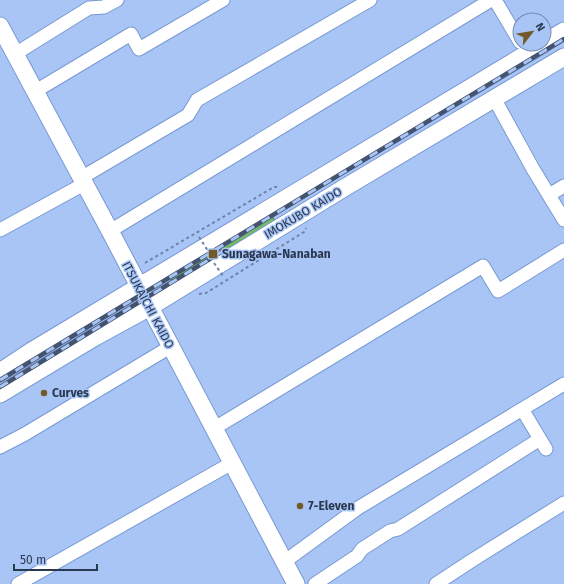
<svg xmlns="http://www.w3.org/2000/svg" width="564" height="584" font-family="'Fira Sans',sans-serif">
  <rect width="100%" height="100%" fill="#a9c5f5"/>
  <path fill="#72ba66" stroke="#46733f" d="M271,214L277,225L175,286L168,274Z"/>
  <g fill="none" stroke-linecap="round" stroke-linejoin="round">
    <g stroke="#7899d2" stroke-width="15">
      <path id="minor" d="M495,0L520,42
        M15,54L89,8L104,7L117,0
        M34,92L131,34L139,49L223,0
        M494,98L533,169L564,220
        M81,178L188,115L197,100L370,0
        M549,195L564,186
        M0,230L84,184
        M110,231L491,0
        M522,409L546,449
        M213,429L483,266L498,291L564,250
        M0,447L25,434L170,347
        M284,562L358,508L564,384
        M18,584L232,463
        M315,584L357,556L362,549L390,531L398,529L540,439
        M436,584L471,561L564,503"/>
    </g>
    <g stroke="#7899d2" stroke-width="19">
      <path id="major" d="M0,26L110,231L296,584
        M544,43L564,31
        M0,372L30,352L543,44
        M0,394L95,337L150,307L344,188L564,57"/>
    </g>
    <path stroke="#6e83a8" stroke-width="2" stroke-dasharray="3 3" stroke-linecap="butt" d="M145,263L274,187H277
      M199,294L206,293L304,232L306,228"/>
    <use href="#minor" stroke="#fff" stroke-width="13"/>
    <use href="#major" stroke="#fff" stroke-width="17"/>
    <g stroke="#435370" stroke-width="4.5">
      <path id="rail" d="M0,380L564,39
        M0,387L223,251"/>
    </g>
    <use href="#rail" stroke="#a9c5f5" stroke-width="3" stroke-dasharray="9" stroke-linecap="butt"/>
    <path stroke="#6e83a8" stroke-width="2" stroke-dasharray="3 3" stroke-linecap="butt" d="M199,237L208,251
      M214,263L223,276"/>
  </g>
  <g fill="#735a2b" stroke="#a9c5f5" stroke-width="1.5">
    <rect x="208" y="249" width="10" height="10" rx="2"/>
    <circle cx="44" cy="393" r="4"/>
    <circle cx="300" cy="506" r="4"/>
  </g>
  <g text-anchor="middle" dominant-baseline="central" stroke-width="3" stroke-linejoin="round" paint-order="stroke">
    <g font-size="12" fill="#2a3850" stroke="#a9c5f5">
      <text transform="translate(303 213) rotate(-31)">IMOKUBO KAIDO</text>
      <text transform="translate(148 305) rotate(62)">ITSUKAICHI KAIDO</text>
    </g>
    <g font-size="12" font-weight="bold" fill="#2a3850" stroke="#a9c5f5" text-anchor="start">
      <text x="222" y="254">Sunagawa-Nanaban</text>
      <text x="52" y="393">Curves</text>
      <text x="308" y="506">7-Eleven</text>
    </g>
  </g>
  <g transform="translate(532 32) rotate(59)"><circle r="19" fill="#a9c5f5" stroke="#768db3"/>
  <path d="M0-3L7 15L0 10L-7 15Z" fill="#735a2b"/>
  <text y="-6" font-size="11" font-weight="bold" text-anchor="middle" fill="#2a3850">N</text>
  </g>
  <path d="M14 564v6h83v-6" fill="none" stroke="#2a3850" stroke-width="2"/>
  <text x="20" y="564" font-size="12" fill="#2a3850" stroke="#a9c5f5" stroke-width="3" paint-order="stroke">50 m</text>
</svg>
